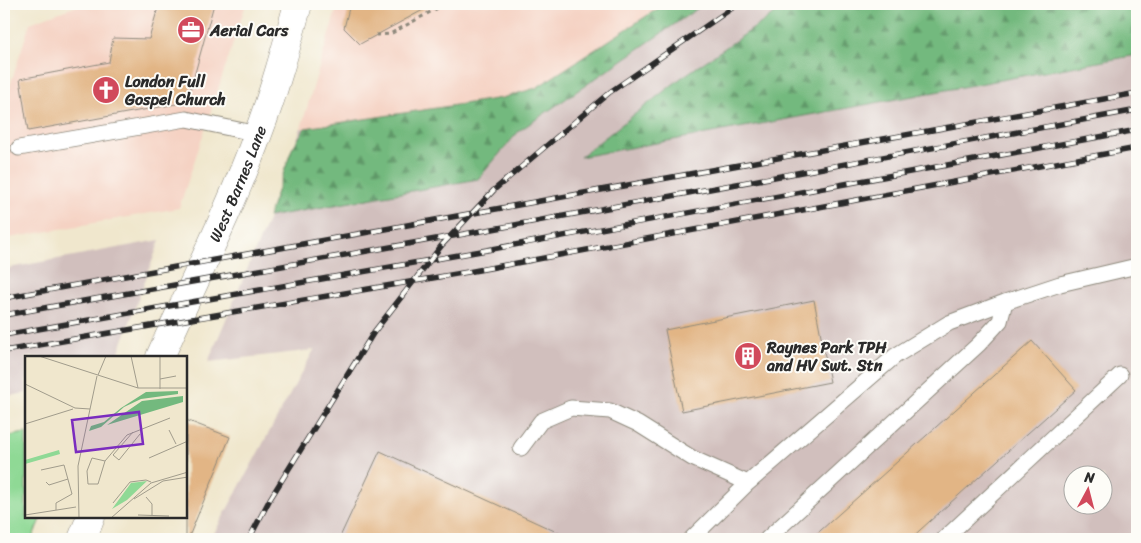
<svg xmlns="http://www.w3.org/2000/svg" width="1141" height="543" font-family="Sriracha,sans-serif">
  <defs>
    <pattern id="forest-firs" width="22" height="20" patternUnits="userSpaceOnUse" patternTransform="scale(1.25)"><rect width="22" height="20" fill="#73b97e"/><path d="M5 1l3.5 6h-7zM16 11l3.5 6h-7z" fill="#5f9767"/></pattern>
  </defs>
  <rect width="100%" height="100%" fill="#fdfcf7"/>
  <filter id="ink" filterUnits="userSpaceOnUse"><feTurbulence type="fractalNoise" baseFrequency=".02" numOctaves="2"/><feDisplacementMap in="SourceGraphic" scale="10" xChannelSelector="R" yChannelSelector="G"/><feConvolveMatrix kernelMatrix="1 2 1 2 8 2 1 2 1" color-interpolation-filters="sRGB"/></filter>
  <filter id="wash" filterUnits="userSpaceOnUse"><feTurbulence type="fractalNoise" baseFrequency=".0096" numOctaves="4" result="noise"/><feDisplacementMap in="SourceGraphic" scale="20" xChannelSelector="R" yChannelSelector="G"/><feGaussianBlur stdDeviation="1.12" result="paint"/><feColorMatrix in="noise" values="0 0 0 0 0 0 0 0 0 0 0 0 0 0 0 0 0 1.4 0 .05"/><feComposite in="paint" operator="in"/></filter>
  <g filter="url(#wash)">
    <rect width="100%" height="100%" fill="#f0e7cd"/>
    <path fill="#f5d2c3" d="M82,4H246L179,208L4,239V105L30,23Z
      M338,4H667L535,89L505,99L306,129L301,128Z"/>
    <path fill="#d1bfbd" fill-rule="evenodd" d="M667,4H1137V539H211L314,350L208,362L268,220L301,128L306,129L505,99L535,89ZM1074,476H1104V506H1074Z
      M160,240L117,357H26V393L4,397V269Z"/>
    <path fill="#8fd995" stroke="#5d8260" d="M26,433V517H41L32,539H4V437Z"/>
    <path fill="url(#forest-firs)" stroke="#4f7254" d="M665,4H704L519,131L478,179L268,217L292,149L305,128L502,98L536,88Z
      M789,4H1137V55L580,157L681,78Z"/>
    <g id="blocks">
      <path fill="#e2b585" d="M159,4H214L187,102L28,131L20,79L109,62L113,38L149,39Z
        M350,4H434L360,44L344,28Z
        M814,300L830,382L682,411L665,330Z
        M1032,341L1076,390L910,539H811Z
        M186,420L230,437L188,539H186Z
        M380,451L572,539H339Z"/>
    </g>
  </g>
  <g filter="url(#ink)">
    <use href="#blocks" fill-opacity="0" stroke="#8e897c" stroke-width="1"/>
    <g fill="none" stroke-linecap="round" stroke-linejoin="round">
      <g stroke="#8e897c" stroke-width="17">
        <path id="lane" d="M19,148L186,119L258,134
          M521,448L541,421L571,408L610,411L638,424L692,458L748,483
          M691,539L748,483L895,356L949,323L1005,302L1060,284L1137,266
          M767,539L979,344L1000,321L1005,302
          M944,539L1120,375"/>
      </g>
      <g stroke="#8e897c" stroke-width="29">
        <g id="secondary">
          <path id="s1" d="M160,357C193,283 230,210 258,134C274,92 286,48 298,4"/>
          <path d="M82,539L91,517"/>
        </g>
      </g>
      <path stroke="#8e897c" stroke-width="3" stroke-dasharray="4 4" stroke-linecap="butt" d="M376,35L390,34L445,4"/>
      <use href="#lane" stroke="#fff" stroke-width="15"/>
      <use href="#secondary" stroke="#fff" stroke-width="28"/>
      <g stroke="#2b2b2b" stroke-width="5.5">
        <path id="rail" d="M4,298L1137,93
          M4,315L504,227L1137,110
          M4,335L487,250L1137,130
          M4,351L468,272L1137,148
          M249,539L270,499L374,332L442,245L494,190L610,92L738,4"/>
      </g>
      <use href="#rail" stroke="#fdfcf7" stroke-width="4" stroke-dasharray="11" stroke-linecap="butt"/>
    </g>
  </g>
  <defs>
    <g id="office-disc" transform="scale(1.4375)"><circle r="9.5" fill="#d1495b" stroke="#fdfcf7"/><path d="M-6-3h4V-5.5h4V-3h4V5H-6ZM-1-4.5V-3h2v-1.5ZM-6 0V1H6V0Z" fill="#fff"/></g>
    <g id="church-disc" transform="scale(1.4375)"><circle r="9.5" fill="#d1495b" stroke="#fdfcf7"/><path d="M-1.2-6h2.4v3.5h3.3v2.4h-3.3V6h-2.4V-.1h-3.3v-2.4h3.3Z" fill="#fff"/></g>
    <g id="building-disc" transform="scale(1.4375)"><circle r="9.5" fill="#d1495b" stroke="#fdfcf7"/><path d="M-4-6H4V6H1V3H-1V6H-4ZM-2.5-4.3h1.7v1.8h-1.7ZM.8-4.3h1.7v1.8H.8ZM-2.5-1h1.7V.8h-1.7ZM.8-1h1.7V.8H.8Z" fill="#fff"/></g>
  </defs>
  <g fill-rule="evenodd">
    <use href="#office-disc" x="191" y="30"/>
    <use href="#church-disc" x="106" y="90"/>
    <use href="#building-disc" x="748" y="356"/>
  </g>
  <g text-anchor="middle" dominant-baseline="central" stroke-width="4" stroke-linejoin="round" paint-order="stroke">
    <g font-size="16" font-weight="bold" fill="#2b2b2b" stroke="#fdfcf7" text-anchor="start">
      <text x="210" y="30">Aerial Cars</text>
      <text x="125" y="81">London Full<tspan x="125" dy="18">Gospel Church</tspan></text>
      <text x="767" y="347">Raynes Park TPH<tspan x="767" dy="18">and HV Swt. Stn</tspan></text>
    </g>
    <g font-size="16" fill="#2b2b2b" stroke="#fdfcf7">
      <text stroke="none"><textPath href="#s1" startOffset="190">West Barnes Lane</textPath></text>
    </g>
  </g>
  <g transform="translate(25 356)">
    <rect width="162" height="162" fill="#f0e7cd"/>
    <path d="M34,94L35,98L0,108V104ZM122,125L102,144L87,153L106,127Z" fill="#8fd995"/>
    <path d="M153,35V38L116,43L99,51L76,71L64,75L66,70L79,66L96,52L121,36ZM158,40V46L82,69L117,45Z" fill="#73b97e"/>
    <path fill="none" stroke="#a19c8c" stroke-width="1" d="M14,0L113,32H163M106,0L113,32M135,0V33M73,19L81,0M135,23L151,20M0,28L50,52L65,53M0,68L48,53M144,74L151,88M108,76L88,99L94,104L115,78M124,102L163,85M80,105L67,102L62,115L63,128H73L80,105L102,79L145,62M16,114L39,109L47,138L31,147V154M21,126L24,129L43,123M121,141L127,148V160M109,143L138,125L163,121M88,147L105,126L121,124L126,126M0,159L51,151M113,159L144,160M54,162L53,110L72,20M86,162L126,127L163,116"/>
    <path fill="#7b2cbf" fill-opacity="0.15" stroke="#7b2cbf" stroke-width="2.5" d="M114,56L118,88L51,96L47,64Z"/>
    <rect width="162" height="162" fill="none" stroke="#2b2b2b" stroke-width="2.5"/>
  </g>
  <rect width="1141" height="543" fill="none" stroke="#fdfcf7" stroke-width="20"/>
  <g transform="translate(1088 490) rotate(7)"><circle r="24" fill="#fdfcf7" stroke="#a9a8a5"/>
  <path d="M0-4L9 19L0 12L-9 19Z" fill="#d1495b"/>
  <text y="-8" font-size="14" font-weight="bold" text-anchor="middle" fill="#2b2b2b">N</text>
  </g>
</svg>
